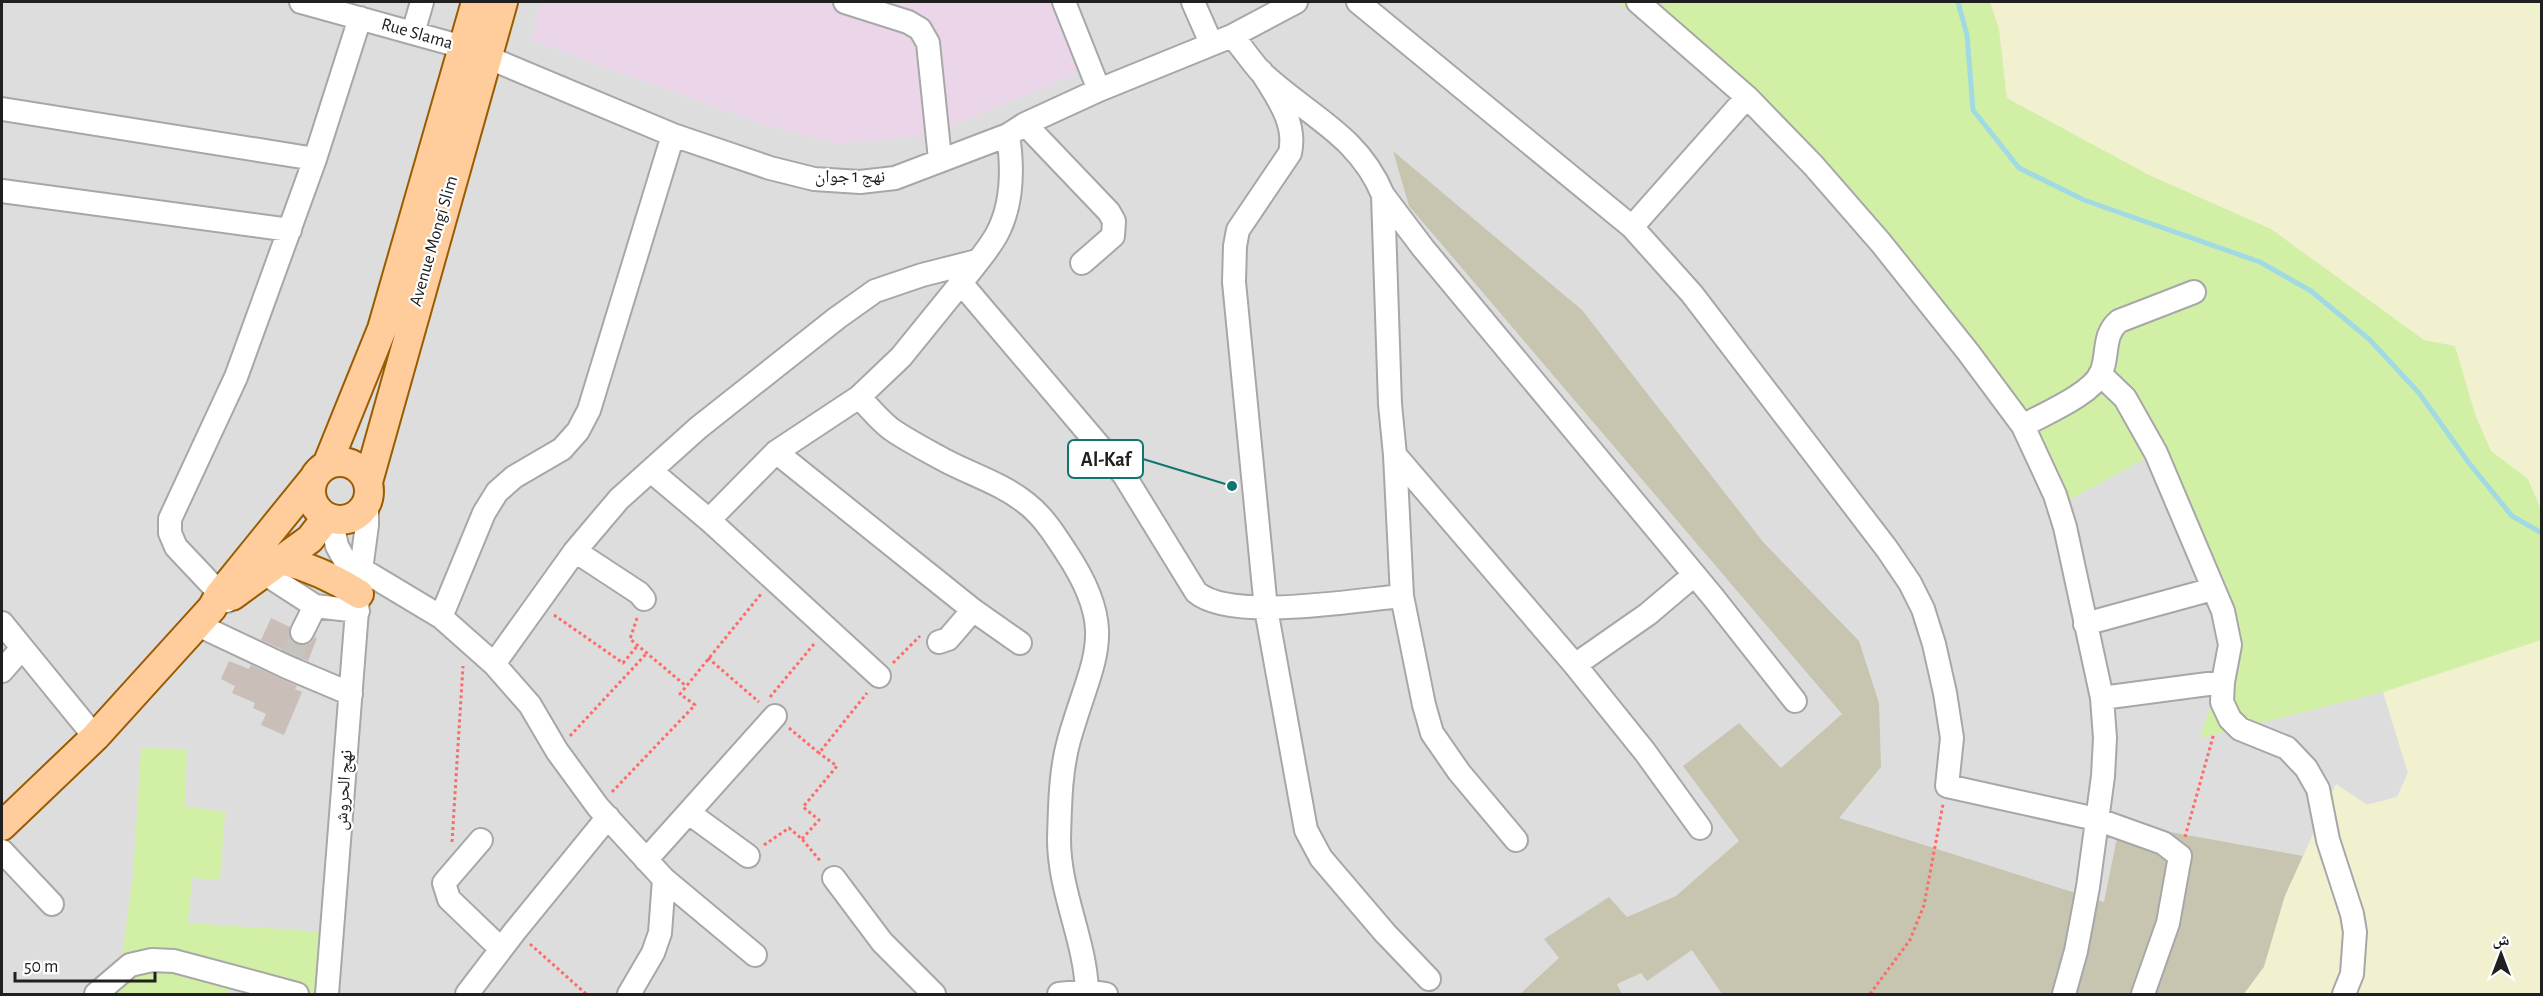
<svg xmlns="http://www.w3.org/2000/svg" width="2543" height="996" font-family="'Alegreya Sans','Noto Naskh Arabic',sans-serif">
  <rect width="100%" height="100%" fill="#f1ece5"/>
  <path fill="#dedddd" d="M2,2H1933L1948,83L2541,640L2384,692L2408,773L2397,797L2367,805L2336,785L2285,896L2264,967L2244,994H2Z"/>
  <path fill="#ebd6e9" d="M541,2H1060L1090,68L932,134L838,144L765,125L531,40Z"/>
  <path fill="#c7c5b0" d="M1393,151L1582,310L1764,543L1859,641L1879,703L1881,767L1839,818L2104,902L2120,823L2303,856L2285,896L2264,967L2244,994H1722L1692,950L1647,981L1641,973L1617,984L1622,994H1520L1559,958L1544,939L1609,897L1627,917L1676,896L1739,841L1683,766L1739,723L1781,768L1842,714L1409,206Z"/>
  <path fill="#f2f1cf" d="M1990,2H2541V510L2528,479L2491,451L2475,414L2455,346L2424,340L2271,229L2149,175L2007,98L1999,29Z
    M2541,640V994H2244L2264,967L2285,896L2336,784L2367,805L2397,797L2408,773L2383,692Z"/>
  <path fill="#d1f0a6" d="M1617,2H1990L1999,29L2007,98L2149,175L2271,229L2424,340L2455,346L2475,414L2491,451L2528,479L2541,510V640L2383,692L2200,738L2224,662L2209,575L2150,456L2058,506L2022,443L1970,372L1865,238L1733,95Z
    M141,748L187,749L185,806L225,812L220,880L192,878L188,923L324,932L318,994H281L229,990L228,994H117L133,875Z"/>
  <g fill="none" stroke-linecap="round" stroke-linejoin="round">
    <path stroke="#a1dae3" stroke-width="5" d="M1958,2L1967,35L1973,110L2019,168L2084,200L2260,262L2311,291L2369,339L2419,393L2469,463L2512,516L2542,533"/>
  </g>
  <path fill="#cabeb8" d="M271,618L290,627V639L297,644L303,645L310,643L315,637L317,638L308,661L261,640Z
    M229,661L249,669L251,665L297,686L295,689L302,692L284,735L261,725L266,714L253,708L255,703L232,693L235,686L221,679Z"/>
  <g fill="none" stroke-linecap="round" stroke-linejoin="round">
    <path stroke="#c7c3be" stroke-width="22" stroke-dasharray="22 11" stroke-linecap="butt" d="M290,659L302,632"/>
    <g stroke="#a7a7a7" stroke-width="26">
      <path id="minor" d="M301,2L463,47L673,135L770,168L814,179L860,182L895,178L1008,135L1025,124L1099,90L1232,36L1296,2
        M845,2L908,22L920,29L928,43L940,159
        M1064,2L1099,90
        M1193,2L1211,43
        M1358,2L1632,227L1692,294L1887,549L1910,583L1923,609L1934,644L1945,693L1952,738L1947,786L2096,819L2163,843L2180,856L2168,923L2143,994
        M1638,2L1747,97L1813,165L1881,243L1968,352L2023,426L2055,495L2065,527L2094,661L2102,698L2105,738L2103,776L2088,887L2076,951L2064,994
        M413,33L422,2
        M1232,36C1242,47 1251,61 1261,72C1306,115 1358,134 1383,195L1390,404L1395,455L1575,665L1645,752L1700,828
        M1261,71C1276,96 1297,122 1290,153L1238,230L1235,246L1234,282L1266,609L1306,830L1321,858L1385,933L1429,979
        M2,109L315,159L360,18
        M1025,124L1109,212L1114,221L1113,236L1082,263
        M1008,135C1013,168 1013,204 997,234C987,252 973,267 961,283L1124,475L1196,592C1230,622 1356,600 1402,596
        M2,191L290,230
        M1383,195L1423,248L1713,597L1795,701
        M1632,227L1747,97
        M2100,374L2125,398L2156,453L2223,611L2230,645L2223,682L2222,702L2230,719L2240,729L2287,748L2306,768L2318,789L2328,840L2352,914L2355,932L2352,974L2344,994
        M859,397C869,407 879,420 891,429C908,441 928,451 946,461C973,475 1002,484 1026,503C1043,516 1055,535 1066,552C1120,633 1092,658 1069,740C1060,772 1060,807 1059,839C1059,892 1085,939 1087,991L1085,994
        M2023,426C2043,414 2091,395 2101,373C2109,355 2102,335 2119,321L2194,292
        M776,452L973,610L1020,643
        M1395,455L1402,596L1424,705L1432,733L1459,772L1516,840
        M651,471L709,520L879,676
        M331,519L337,546L356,581
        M709,520L776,452L859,397L901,357L961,283
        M575,551L639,593L644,599
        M348,570L361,569L441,617L494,664L530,705L557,751L598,807L664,879L755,955
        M264,573L315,606L358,611
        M227,601L176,547L170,533V519L236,377L315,159
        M441,617L484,513L497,492L514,477L562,449L578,431L589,410L673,135
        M2,623L95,737
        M196,624L287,667L351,694
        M2085,624L2213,589
        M302,632L315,606
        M939,642L948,639L973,610
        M494,664L575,551L619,499L698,428L837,318L875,291L922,275L977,261
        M1575,665L1648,614L1694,575
        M2,671L22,648
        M2102,698L2223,682
        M689,813L748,856
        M481,840L444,883L449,899L501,949
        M2,851L52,904
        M646,860L775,716
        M834,878L882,942L934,994
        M96,994L130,965L152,960L174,961L297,994
        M327,994L359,585L367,525V502
        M467,994L515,931L608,817
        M629,994L653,953L660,933L664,879
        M1059,994L1087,991L1106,994"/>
    </g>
    <g stroke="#9b5b00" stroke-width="32">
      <path id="major" d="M311 491a29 29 0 1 1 58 0a29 29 0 1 1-58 0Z
        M327,465L382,329L476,2
        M368,482L503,2
        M281,560C310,567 334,578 359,594
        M232,596L310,539L327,517
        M2,826L95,737L212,608L220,594L314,478"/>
    </g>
    <path stroke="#ff6b68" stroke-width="3" stroke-dasharray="3 3" stroke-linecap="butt" d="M554,615L623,663L638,645
      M637,618L630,639L686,686
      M708,658L759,702
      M893,663L920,636
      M770,697L814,644
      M789,728L819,753L867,693
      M570,736L647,653
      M612,792L695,705L680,694L761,594
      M2185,837L2214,733
      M802,839L819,820L803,807L837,766L819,753
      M452,842L463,666
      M764,845L789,828L802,839L821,862
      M530,944L586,994
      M1870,994L1910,940L1924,905L1943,804"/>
    <use href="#minor" stroke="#fff" stroke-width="22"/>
    <use href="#major" stroke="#ffcc9c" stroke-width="28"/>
  </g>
  <g text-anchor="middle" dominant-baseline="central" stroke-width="4.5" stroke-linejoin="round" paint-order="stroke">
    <g font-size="18" fill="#202020" stroke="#fff">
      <text transform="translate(417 34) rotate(16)">Rue Slama</text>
      <text x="850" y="177">نهج 1 جوان</text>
      <text transform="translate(434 241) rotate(-74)">Avenue Mongi Slim</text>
      <text transform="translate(344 790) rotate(-86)">نهج الحروش</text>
    </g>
  </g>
  <path fill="none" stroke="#0f766e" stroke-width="2" d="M1232 486L1143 459"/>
  <circle fill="#0f766e" stroke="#fff" stroke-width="2" cx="1232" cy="486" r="6"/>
  <rect fill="#fff" stroke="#0f766e" stroke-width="2" x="1068" y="440" width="75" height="38" rx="6"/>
  <g font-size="20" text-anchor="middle" font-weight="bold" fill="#202020">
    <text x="1106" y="466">Al-Kaf</text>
  </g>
  <rect width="2543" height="996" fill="none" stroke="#202020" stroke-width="6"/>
  <g transform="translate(2501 954)" stroke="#ffffff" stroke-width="4.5" paint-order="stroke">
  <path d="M0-4.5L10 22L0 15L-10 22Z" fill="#202020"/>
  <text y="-9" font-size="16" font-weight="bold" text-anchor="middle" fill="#202020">ش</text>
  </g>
  <path d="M15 972v9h140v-9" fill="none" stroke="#202020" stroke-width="3"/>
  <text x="24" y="972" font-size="18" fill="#202020" stroke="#ffffff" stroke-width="4.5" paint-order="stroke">50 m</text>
</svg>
